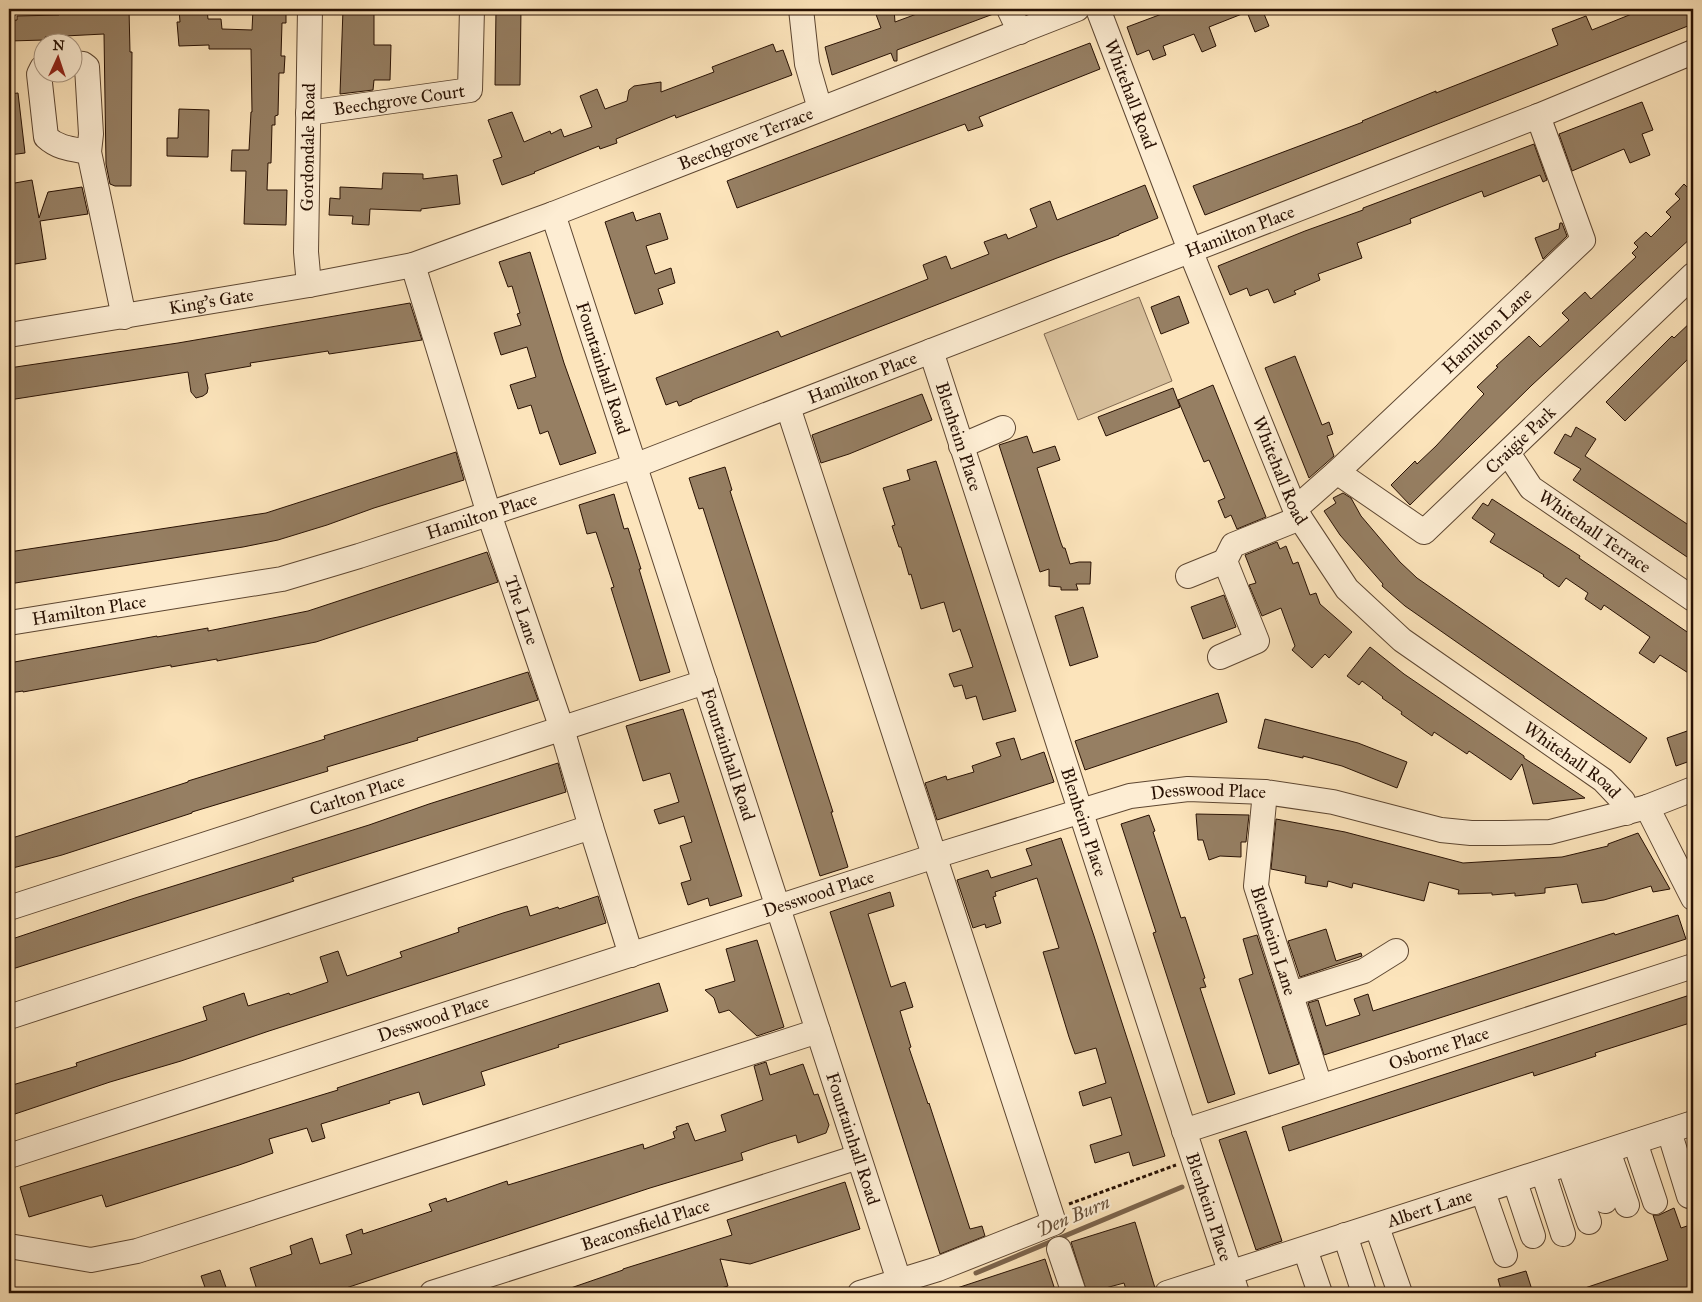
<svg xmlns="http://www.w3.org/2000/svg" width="1702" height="1302" font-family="'IM FELL Great Primer',serif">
  <rect width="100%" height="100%" fill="#fce4bb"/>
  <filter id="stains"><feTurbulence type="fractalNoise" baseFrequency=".004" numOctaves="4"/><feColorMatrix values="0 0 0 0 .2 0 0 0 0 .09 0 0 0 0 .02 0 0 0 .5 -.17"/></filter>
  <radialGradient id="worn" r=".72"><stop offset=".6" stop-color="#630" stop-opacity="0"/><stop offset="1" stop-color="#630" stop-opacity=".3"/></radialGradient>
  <path fill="#d8c09c" stroke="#806850" d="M1139,297L1172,381L1078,420L1044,334Z"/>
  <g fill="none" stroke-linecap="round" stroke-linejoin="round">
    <path stroke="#7c644c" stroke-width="5" d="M976,1273L1182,1187"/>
  </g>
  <path fill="#967f63" stroke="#281103" d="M129,9L130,52H132L131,186H115L110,184L106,164L104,34L45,37V40L9,41V21L17,20V16L59,15V11Z
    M179,9H207L208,19H221L222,29L252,30L253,9H286V23H282L281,56H285L284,73H279L278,115L275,116V125H272L271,163H268L267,190H287L286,225L244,224L246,171H231L232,150H249L251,112H252L251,49H209V45L179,46L177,22H180Z
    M343,9H374V45H391L390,80H374L373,90L340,94Z
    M496,9H521L520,85H495Z
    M874,9H894L895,22L930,9H995L996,13L897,50V61H894L891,53L832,75L825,47L881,28Z
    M1175,9H1262L1269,26L1255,32L1247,12L1209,27L1216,46L1202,52L1194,34L1163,46L1166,55L1153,60L1149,50L1137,55L1127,27Z
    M1644,9H1693V24L1205,215L1193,186L1363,122L1362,121L1436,91V93L1558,45L1552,29L1586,16L1592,30Z
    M1090,43L1100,69L979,117L983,126L968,131L965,124L737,208L727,181Z
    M773,44L776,52L783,50L792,75L676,118L675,115L616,139L617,143L600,149L599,146L534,172L535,173L502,185L493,160L502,157L488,120L512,112L524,142L550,131L551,134L561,129L564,137L592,127L580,96L597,89L605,109L627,101L629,90L634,86L661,82V92L714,72L712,67Z
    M18,93L25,153L9,155V94Z
    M1642,102L1653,130L1642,134L1650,155L1630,163L1624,149L1572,171L1559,134Z
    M179,109L209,110L208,157L167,156V138H178Z
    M1534,144L1547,180L1543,182L1540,175L1484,197L1482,191L1410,219L1411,223L1357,243L1362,258L1318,274L1320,280L1294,291L1296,294L1274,303L1268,289L1250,296L1247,288L1230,295L1218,266L1305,231L1363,210V208Z
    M383,173L423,174V179L457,175L460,204L421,209V211L370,209L369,225L352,224L353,216L329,215L330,198L340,199V187L382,189Z
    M32,180L39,218L48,192L82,187L88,214L40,221L46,259L9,265V236L12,235L9,214V184Z
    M1684,184L1690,190L1693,187V236L1532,385L1410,505L1391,485L1415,461L1417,464L1436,446L1484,394L1477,387L1498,367L1496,366L1529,336L1540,347L1569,320L1562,313L1585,292L1591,299L1636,257L1632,253L1638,247L1634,243L1646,232L1651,237L1671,217L1666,212L1680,199L1675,194Z
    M1145,185L1158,218L1119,234V235L1057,258L692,400V401L679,406L677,401L666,405L656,378L778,331L781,337L928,279L923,265L933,261L946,256L951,269L989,254L984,242L1006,234L1008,239L1037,227L1030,209L1050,201L1057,220Z
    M633,212L636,221L660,213L668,239L646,246L655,274L671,268L675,283L658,289L663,304L635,314L605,222Z
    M1560,223H1562L1567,236L1543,259L1535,238L1559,229Z
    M530,252L564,363L596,453L560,465L548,431L540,434L531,405L518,409L510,385L536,377L527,347L501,355L494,333L521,325L517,314L520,313L512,286L508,287L499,262Z
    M1179,296L1189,323L1161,334L1151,307Z
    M410,303L422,340L329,354L328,351L250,363L251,366L205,374L208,388L207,393L203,396L196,398L191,392L188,372L9,400V368L178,343Z
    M1693,320V354L1625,421L1606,402L1672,336L1674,338Z
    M1295,356L1322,425L1329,422L1333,434L1327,436L1334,456L1309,478L1265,368Z
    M1213,385L1266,517L1237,529L1231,515L1225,518L1218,501L1225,498L1209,460L1204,462L1178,400Z
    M1173,388L1180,407L1106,436L1098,417Z
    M922,394L932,420L849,454L821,463L812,435Z
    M1576,427L1596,439L1585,456L1693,528V561L1573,480L1581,469L1554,453L1565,434L1571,437Z
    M1027,436L1033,453L1055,446L1060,460L1037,468L1061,543L1063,548H1065L1070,564L1079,562H1091L1090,584H1076L1078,590H1061V587L1049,586V569L1040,572L999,445Z
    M456,452L464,480L374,508L327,525L278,540L243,547L9,584V552L266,513Z
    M936,461L1016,711L983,720L976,696L966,699L962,685L954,687L949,674L973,667L960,629L953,632L944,602L921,609L911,574L909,575L901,547H899L892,526L895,525L883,488L910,480L907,470Z
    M725,467L732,490L730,491L833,812H831L848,867L820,876L703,508L699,509L689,478Z
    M1343,493L1351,498L1361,516L1400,562L1417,578L1647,738L1630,763L1405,606L1382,586L1383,584L1340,535L1324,511L1336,503L1333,498Z
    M614,494L624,529L628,528L641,569H639L670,672L640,681L611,588L614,587L596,532L587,534L579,505Z
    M1492,499L1580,556L1579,558L1693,636V676L1660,655L1654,663L1639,653L1650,637L1604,605L1601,610L1585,599L1588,593L1566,578L1559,587L1543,576L1544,575L1490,542L1495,534L1472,518L1483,503L1488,506Z
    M1277,542L1280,549L1286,546L1293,564L1298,562L1310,595L1316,593L1320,604L1352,632L1329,658L1325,654L1312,668L1292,650L1295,646L1281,608L1262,616L1249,585L1256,583L1245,555Z
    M487,552L498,582L316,642L217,661V659L171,667V665L23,692V691L9,693V663L157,636V637L208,628V631L308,611Z
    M1224,595L1236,627L1203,639L1191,607Z
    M1083,607L1098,657L1070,666L1055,616Z
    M1370,647L1404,674L1524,756V758L1585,798L1533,804L1522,764L1511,780L1469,751L1467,754L1434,732L1432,736L1401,714L1402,712L1382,698L1383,697L1362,681L1359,685L1347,676Z
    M528,672L538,700L417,738L418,740L327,767L328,771L192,812V813L62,855L9,869V839L188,782V781L325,739L324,736Z
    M1218,693L1227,722L1085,770L1075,741Z
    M683,709L742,896L710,906L708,898L688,905L681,883L691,880L680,846L692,842L684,816L659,824L654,810L679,802L670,773L643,781L626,726Z
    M1265,719L1358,743L1407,762L1397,788L1342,766L1303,756V758L1258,748Z
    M1693,729V760L1676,766L1667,738Z
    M1014,738L1021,760L1044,752L1054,782L937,820L925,783L946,776L947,780L974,772L972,766L1001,756L996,743Z
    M558,763L566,792L292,878L294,881L272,888L9,970V940L135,898L369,825L429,804Z
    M1196,814L1249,815L1246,842H1241V857L1220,856L1209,860L1203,840H1198Z
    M1149,815L1155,831L1153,832L1181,918L1185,917L1205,978L1203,979L1206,987L1200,988L1235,1094L1208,1103L1153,933L1156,932L1121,824Z
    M1276,819L1345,832L1463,863L1562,857L1608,846V844L1638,833L1670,889L1653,892L1651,886L1604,900L1582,903L1577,884L1545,888V893L1515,896V893L1492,895V893L1458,894L1459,890L1429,882L1424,901L1353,883L1352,888L1328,881L1327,887L1305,883L1306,876L1271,869Z
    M1061,838L1094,936L1165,1156L1133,1166L1129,1152L1095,1163L1090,1145L1122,1135L1111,1097L1083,1106L1079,1092L1106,1083L1096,1048L1075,1054L1069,1037L1043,952L1059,948L1037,878L995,892L996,896L993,897L1001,923L986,928L985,924L973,928L957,880L988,870L991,878L1032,865L1026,849Z
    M890,892L894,906L868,914L891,987L905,982L913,1007L900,1011L911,1047L909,1048L928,1104L929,1103L970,1229L982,1226L985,1236L940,1254L830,912Z
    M598,896L606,923L269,1031L181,1061L110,1082L9,1116V1086L77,1066L76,1063L207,1020L203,1007L244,993L248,1006L289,993L290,995L328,982L320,957L338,951L347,976L402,957L400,952L459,932L458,928L503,913L527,906L530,916L558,907L559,909Z
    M1678,915L1686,939L1324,1055L1308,1003L1318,1000L1326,1026L1360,1015L1354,999L1368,994L1373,1011L1614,933L1615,935Z
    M1326,929L1336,961L1361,953L1362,956L1300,977L1288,941Z
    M1257,935L1299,1064L1269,1074L1239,979L1253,974L1243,939Z
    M757,940L784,1027L757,1036L729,1010L719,1013L714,998L705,990L735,981L726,949Z
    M659,983L668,1011L558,1045L559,1047L481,1072L485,1085L423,1105L419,1092L389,1101L390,1103L321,1124L325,1138L312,1142L307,1128L269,1139L273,1153L239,1165L106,1207L102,1195L29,1217L20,1187L338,1090L337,1088Z
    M1693,994V1022L1595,1053L1596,1056L1534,1076L1533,1072L1289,1151L1282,1127Z
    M766,1062L770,1075L803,1064L814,1095L818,1094L829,1125L826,1133L798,1143L796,1135L770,1143L741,1153L743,1160L650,1188L346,1288L327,1293H258L250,1268L292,1254L290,1246L312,1238L320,1264L352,1254L346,1235L362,1229L363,1234L432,1211L429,1204L446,1198L447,1202L507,1181L508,1185L643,1144L644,1149L675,1138L673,1132L677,1130L676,1127L688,1123L695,1141L726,1131L721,1115L763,1100L754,1066Z
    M1246,1131L1282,1241L1256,1250L1219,1140Z
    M845,1182L860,1229L750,1264L720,1259L728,1286L704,1293H664L662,1289L648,1293H563L562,1291L623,1270V1269L732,1235L727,1220Z
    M1674,1208L1681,1228L1693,1224V1286L1672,1293H1576V1291L1668,1260L1653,1215H1659Z
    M1135,1222L1155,1288L1154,1293H1127L1124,1283L1087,1293L1071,1242Z
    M1045,1259L1056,1293H949L948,1291Z
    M220,1270L228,1293H207L201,1276Z
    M1526,1271L1533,1293H1502L1498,1279Z"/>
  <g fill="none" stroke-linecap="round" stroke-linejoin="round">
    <g stroke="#5d4631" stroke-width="26">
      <g id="minor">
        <path d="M801,9L807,64L820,109"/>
        <path d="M1009,9L1020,32"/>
        <path id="s1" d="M1098,9L1190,250L1295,509L1300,518L1347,589L1402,640L1603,780L1623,801L1626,813"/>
        <path d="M72,63L83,64L87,67L91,134L89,152L124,317"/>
        <path d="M42,68L39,74L46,137C59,149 73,149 89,152"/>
        <path id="s2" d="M308,113L470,90L472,9"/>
        <path id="s3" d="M553,214L903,1293"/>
        <path id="s4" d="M413,265L489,514L562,729L591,827L631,955"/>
        <path id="s5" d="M309,285L306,252L310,9"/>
        <path id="s6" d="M9,335L309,285L413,265L553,214L1077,9"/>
        <path id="s7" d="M931,351L1237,1293"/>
        <path d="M788,407L1054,1223L938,1269L860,1293"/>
        <path d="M961,446L1003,428"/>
        <path id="s8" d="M1508,453L1531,488L1693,599"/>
        <path id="s9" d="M1337,472L1424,532L1693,275"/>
        <path id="s10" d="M1295,509L1337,472L1583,240L1538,116"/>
        <path d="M1188,576L1225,561"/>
        <path id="s11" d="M9,623L282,579L359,556L629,468L1538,116L1693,52"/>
        <path d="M1220,657L1257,641L1225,561L1233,545L1300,518"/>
        <path id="s12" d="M1265,792L1256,886L1320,1086"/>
        <path d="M1647,807L1693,898"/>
        <path id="s13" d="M9,908L705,682"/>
        <path d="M1291,994L1364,971L1396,951"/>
        <path d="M9,1017L591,827"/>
        <path id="s14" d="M1184,1131L1693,966"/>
        <path d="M1669,1131L1689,1196"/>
        <path d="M1635,1142L1655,1202"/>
        <path d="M1608,1151L1627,1205"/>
        <path id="s15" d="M9,1156L935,856L1130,796L1188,789L1265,792L1333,802L1441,830L1471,833H1504L1550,832L1647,807L1693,789"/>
        <path d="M1591,1157L1605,1201"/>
        <path d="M1569,1164L1589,1222"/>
        <path d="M1543,1172L1563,1234"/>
        <path d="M1515,1182L1533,1236"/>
        <path d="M1483,1192L1505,1255"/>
        <path d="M1377,1227L1400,1293"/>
        <path d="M1345,1235L1364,1293"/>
        <path d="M9,1246L91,1260L137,1251L818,1031"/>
        <path d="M1059,1249L1074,1293"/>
        <path d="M1305,1249L1320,1293"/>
        <path id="s16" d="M432,1293L858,1157"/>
        <path id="s17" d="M1167,1293L1693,1123"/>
      </g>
    </g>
    <path stroke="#281103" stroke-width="3" stroke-dasharray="4 2.5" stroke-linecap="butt" d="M1069,1204L1176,1165"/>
    <use href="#minor" stroke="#fdedd3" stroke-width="24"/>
  </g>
  <g text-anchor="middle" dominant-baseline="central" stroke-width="4.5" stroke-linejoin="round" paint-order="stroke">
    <g font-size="18" fill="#281103" stroke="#fdedd3">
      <text stroke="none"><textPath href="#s1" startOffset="91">Whitehall Road</textPath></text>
      <text stroke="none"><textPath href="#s2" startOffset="92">Beechgrove Court</textPath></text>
      <text stroke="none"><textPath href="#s6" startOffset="766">Beechgrove Terrace</textPath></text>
      <text stroke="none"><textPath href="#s5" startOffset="138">Gordondale Road</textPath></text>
      <text stroke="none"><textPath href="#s11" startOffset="1296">Hamilton Place</textPath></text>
      <text stroke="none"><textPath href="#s6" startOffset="205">King's Gate</textPath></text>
      <text stroke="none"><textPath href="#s10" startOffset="262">Hamilton Lane</textPath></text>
      <text stroke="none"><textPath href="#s3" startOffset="162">Fountainhall Road</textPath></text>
      <text stroke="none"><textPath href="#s11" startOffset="891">Hamilton Place</textPath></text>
      <text stroke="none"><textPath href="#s7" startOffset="90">Blenheim Place</textPath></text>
      <text stroke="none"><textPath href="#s9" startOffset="239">Craigie Park</textPath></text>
      <text stroke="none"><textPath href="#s1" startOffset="496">Whitehall Road</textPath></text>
      <text stroke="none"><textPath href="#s11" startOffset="486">Hamilton Place</textPath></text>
      <text stroke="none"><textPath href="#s8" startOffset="119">Whitehall Terrace</textPath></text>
      <text stroke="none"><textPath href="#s11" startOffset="81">Hamilton Place</textPath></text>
      <text stroke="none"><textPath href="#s4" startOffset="362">The Lane</textPath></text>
      <text stroke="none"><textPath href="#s3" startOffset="568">Fountainhall Road</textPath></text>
      <text stroke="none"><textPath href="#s1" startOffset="916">Whitehall Road</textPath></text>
      <text stroke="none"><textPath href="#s15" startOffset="1256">Desswood Place</textPath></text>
      <text stroke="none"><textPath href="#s13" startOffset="366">Carlton Place</textPath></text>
      <text stroke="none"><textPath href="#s7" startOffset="495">Blenheim Place</textPath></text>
      <text stroke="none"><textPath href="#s15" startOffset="851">Desswood Place</textPath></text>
      <text stroke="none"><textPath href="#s12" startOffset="152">Blenheim Lane</textPath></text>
      <text stroke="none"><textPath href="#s15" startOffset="446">Desswood Place</textPath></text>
      <text stroke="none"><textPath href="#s14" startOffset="268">Osborne Place</textPath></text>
      <text stroke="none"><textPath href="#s3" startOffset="972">Fountainhall Road</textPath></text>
      <text stroke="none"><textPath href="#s7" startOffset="900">Blenheim Place</textPath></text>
      <text stroke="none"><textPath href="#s17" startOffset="276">Albert Lane</textPath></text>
      <text stroke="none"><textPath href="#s16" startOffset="224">Beaconsfield Place</textPath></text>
    </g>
    <g font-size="19" font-style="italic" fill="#675039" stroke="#fdedd3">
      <text transform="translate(1073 1216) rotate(-23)">Den Burn</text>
    </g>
  </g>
  <rect width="1702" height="1302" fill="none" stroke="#fce4bb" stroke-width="30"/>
  <rect x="10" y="10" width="1682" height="1282" fill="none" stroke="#281103" stroke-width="2.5"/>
  <rect x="15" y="15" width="1672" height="1272" fill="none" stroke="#281103"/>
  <g transform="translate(58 58) rotate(3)"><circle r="24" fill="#fdedd3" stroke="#a89580"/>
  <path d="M0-4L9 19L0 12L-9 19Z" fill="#8f2418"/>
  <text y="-8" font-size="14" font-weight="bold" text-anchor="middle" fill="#281103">N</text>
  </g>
  <rect width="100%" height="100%" filter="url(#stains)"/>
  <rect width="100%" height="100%" fill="url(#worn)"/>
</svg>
